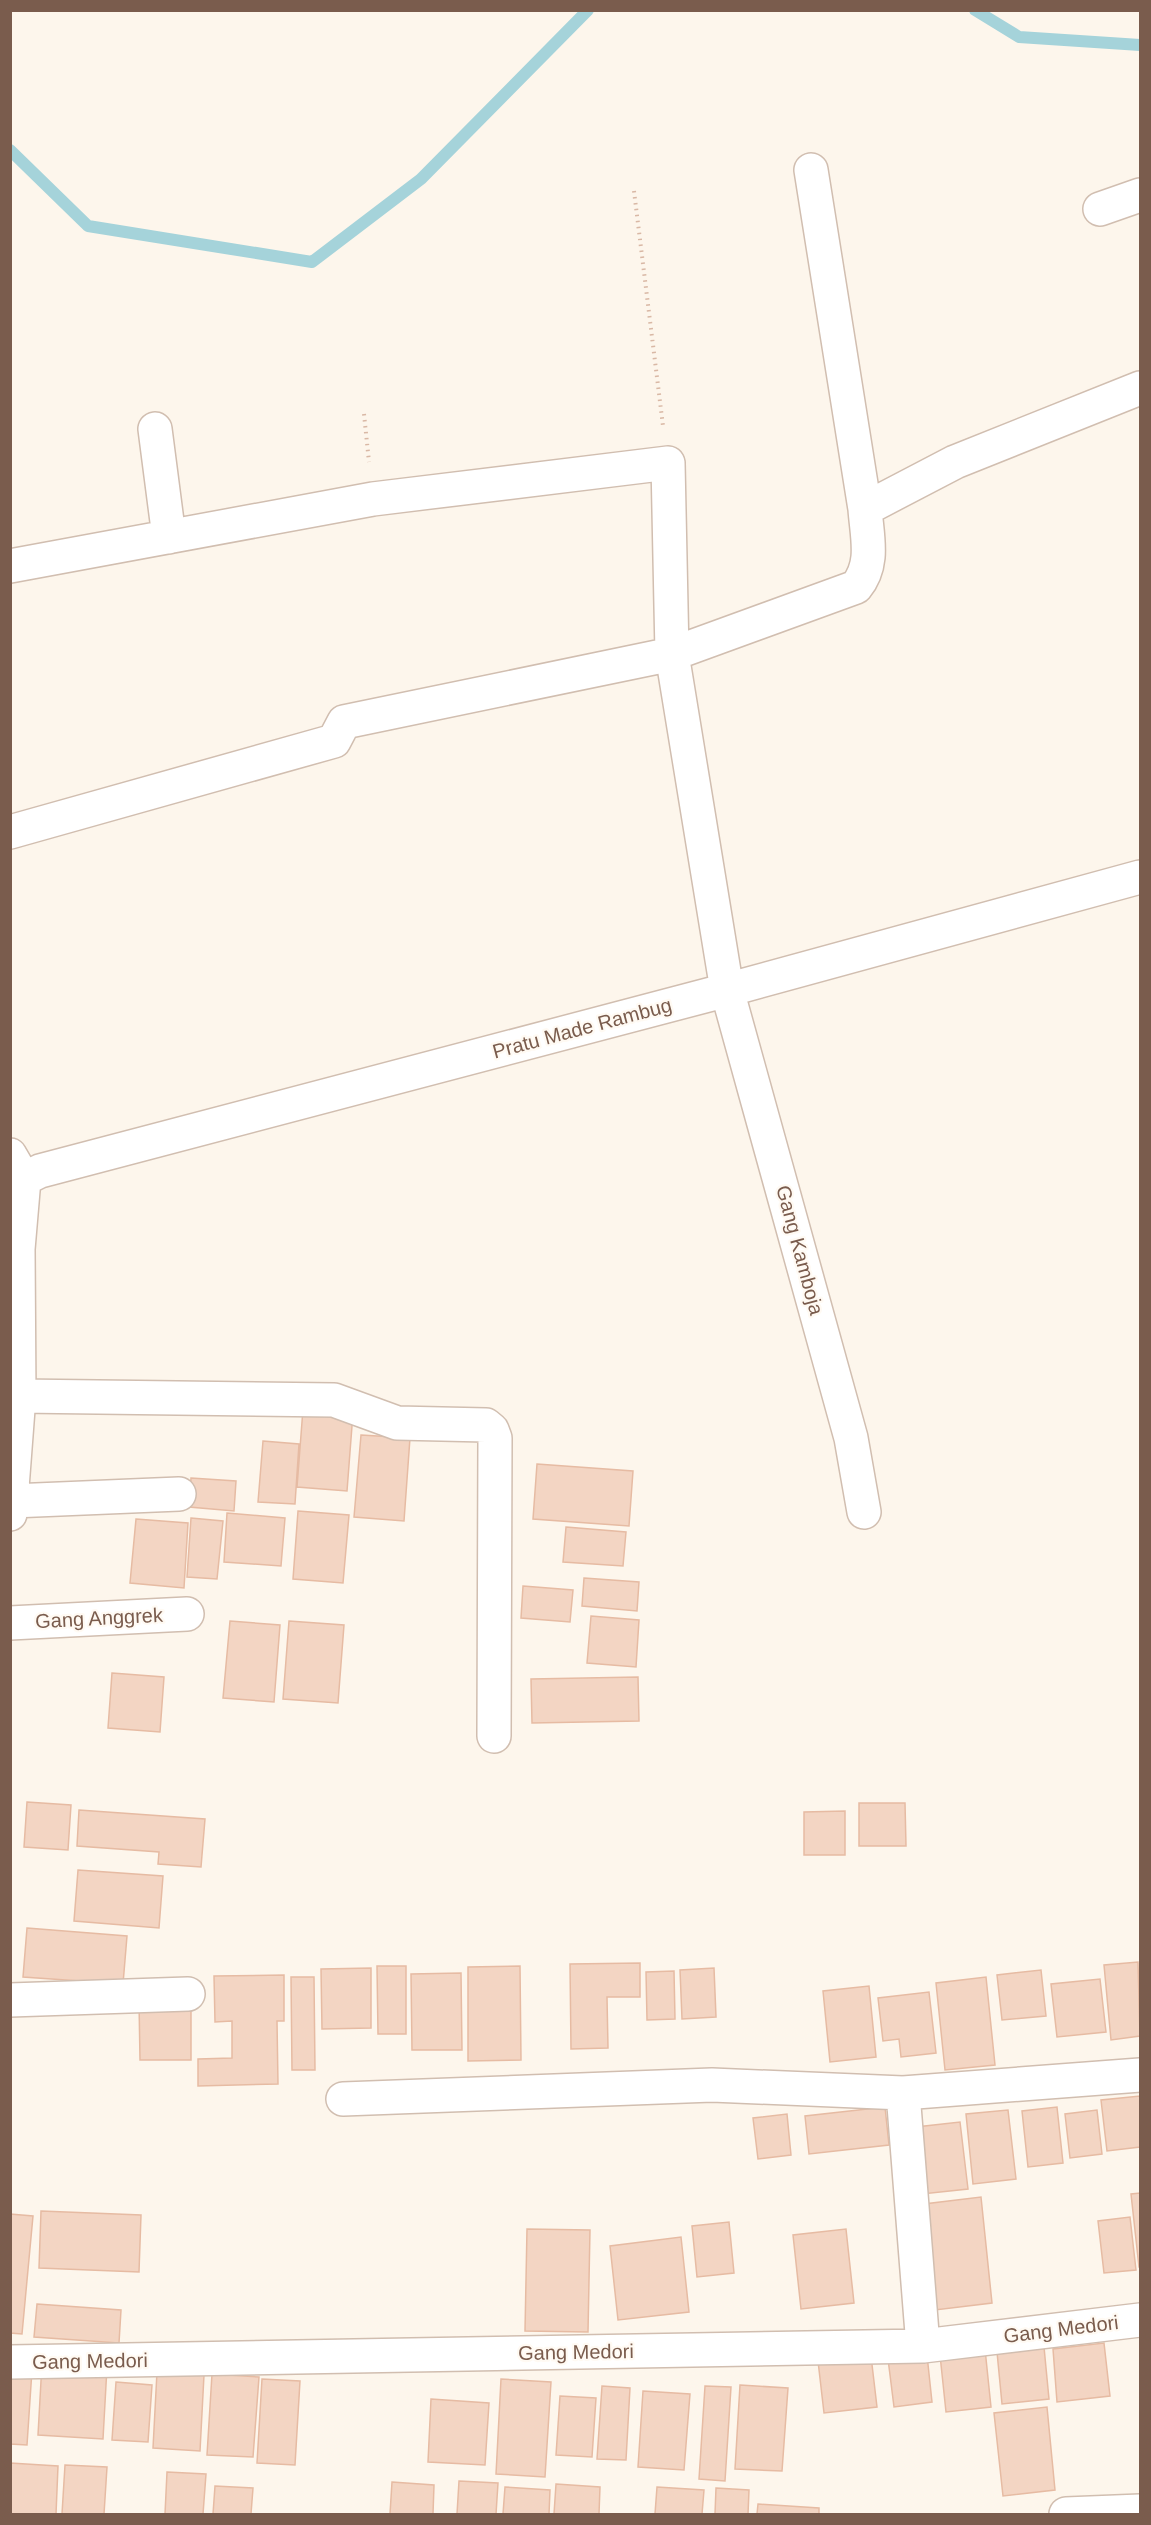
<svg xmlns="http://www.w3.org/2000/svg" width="1151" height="2525" font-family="Helvetica,sans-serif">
  <rect width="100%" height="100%" fill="#fdf6ec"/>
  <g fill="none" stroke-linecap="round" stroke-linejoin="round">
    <path stroke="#a5d3da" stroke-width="12" d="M975,10L1019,37L1140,45
      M10,150L88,226L312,262L421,179L588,10"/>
  </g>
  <path fill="#f3d5c3" stroke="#e6bba3" stroke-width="1.5" d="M303,1409L353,1413L347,1491L297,1487Z
    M361,1435L410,1438L404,1521L354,1517Z
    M263,1441L299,1444L295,1504L258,1502Z
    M537,1464L633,1471L629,1526L533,1519Z
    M191,1478L236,1481L234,1511L189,1507Z
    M298,1511L349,1515L343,1583L293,1579Z
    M227,1513L285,1518L281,1566L224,1562Z
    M191,1518L223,1521L217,1579L187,1577Z
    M136,1519L188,1523L184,1588L130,1583Z
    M566,1527L626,1532L623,1566L563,1562Z
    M584,1578L639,1582L637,1611L582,1606Z
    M523,1586L573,1590L570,1622L521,1618Z
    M591,1616L639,1620L636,1667L587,1663Z
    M230,1621L280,1625L274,1702L223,1698Z
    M289,1621L344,1625L338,1703L283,1699Z
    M112,1673L164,1677L160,1732L108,1728Z
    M638,1677L639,1721L532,1723L531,1679Z
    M27,1802L71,1805L68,1850L24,1847Z
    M859,1803H905L906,1846H859Z
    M79,1810L205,1819L201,1867L158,1864L159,1852L77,1846Z
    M845,1811V1855H804V1812Z
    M78,1870L163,1876L159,1928L74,1921Z
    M27,1928L127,1936L123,1984L23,1977Z
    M1138,1962L1140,2036L1111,2040L1104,1965Z
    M640,1963V1997H607L608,2048L571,2049L570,1964Z
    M377,1966H406V2034H378Z
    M520,1966L521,2060L468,2061V1967Z
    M371,1968V2028L322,2029L321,1969Z
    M714,1968L716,2017L682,2019L680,1970Z
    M1041,1970L1046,2016L1002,2020L997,1975Z
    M674,1971L675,2019L647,2020L646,1972Z
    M461,1973L462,2050H412L411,1974Z
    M284,1975V2021H277L278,2084L198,2086V2059L232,2058V2021L215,2022L214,1976Z
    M291,1977H314L315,2070H292Z
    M986,1977L995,2065L945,2070L936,1983Z
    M1100,1979L1106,2032L1057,2037L1051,1984Z
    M869,1986L876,2057L830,2062L823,1991Z
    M929,1992L936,2053L901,2057L899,2039L883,2041L878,1998Z
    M191,2000V2060H140L139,2001Z
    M1140,2096V2147L1107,2151L1101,2100Z
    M885,2107L889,2145L809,2154L805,2116Z
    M1057,2107L1063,2163L1028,2167L1022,2111Z
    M1008,2110L1016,2179L973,2184L966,2114Z
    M1097,2110L1102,2154L1070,2158L1065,2114Z
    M787,2114L791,2155L758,2159L753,2118Z
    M960,2122L968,2189L922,2194L916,2127Z
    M1140,2193V2267H1139L1131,2194Z
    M981,2197L992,2303L935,2310L924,2204Z
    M41,2211L141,2215L139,2272L39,2268Z
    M10,2214L33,2216L22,2334L10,2333Z
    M1130,2217L1136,2270L1104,2273L1098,2221Z
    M729,2222L734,2273L697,2277L692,2226Z
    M527,2229L590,2230L588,2332L525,2331Z
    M846,2229L854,2303L801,2309L793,2235Z
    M681,2237L689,2312L618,2320L610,2246Z
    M37,2304L121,2310L119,2343L34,2337Z
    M1104,2343L1110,2396L1057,2402L1053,2349Z
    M1044,2347L1049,2399L1002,2404L997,2352Z
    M985,2349L991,2407L946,2412L940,2355Z
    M927,2355L932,2402L894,2407L888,2359Z
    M871,2356L877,2407L824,2413L818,2361Z
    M42,2363L107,2367L103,2439L38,2435Z
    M10,2368L32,2370L27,2445L10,2444Z
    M157,2372L204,2375L200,2451L153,2448Z
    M212,2374L259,2377L253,2457L207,2455Z
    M262,2379L300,2381L295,2465L257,2463Z
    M501,2379L551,2382L545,2477L496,2474Z
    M116,2382L152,2385L148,2442L112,2440Z
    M740,2385L788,2388L782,2471L735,2469Z
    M602,2386L630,2388L626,2460L597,2459Z
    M705,2386L731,2387L725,2481L699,2479Z
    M643,2391L690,2394L684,2470L638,2467Z
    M560,2396L596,2398L592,2457L556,2455Z
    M431,2399L489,2403L485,2465L428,2462Z
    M1047,2407L1055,2490L1003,2496L994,2413Z
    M10,2463L58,2466L56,2514H10Z
    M65,2465L107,2467L104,2514H62Z
    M167,2472L206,2474L203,2514H165Z
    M459,2481L498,2483L496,2514H457Z
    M392,2482L434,2485L433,2514H390Z
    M556,2484L600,2487L599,2514H554Z
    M215,2486L253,2488L251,2514H213Z
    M505,2487L550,2490L549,2514H503Z
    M657,2487L704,2490L702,2514H655Z
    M716,2488L749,2490L748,2514H715Z
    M758,2504L819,2508V2514H757Z"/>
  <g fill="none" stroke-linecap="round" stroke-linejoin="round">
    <g stroke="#d1beb0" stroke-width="36">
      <path id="minor" d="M1100,209L1140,195
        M155,429L169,537
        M865,509L955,462L1140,388
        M10,566L373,499L668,463L672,654L727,990L851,1438L864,1512
        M10,832L334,741L344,722L672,654L856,587C875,564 867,537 865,509L811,170
        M10,1155L24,1179
        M24,1179L40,1171L727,990L1140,877
        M19,1396L334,1400L397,1423L486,1425L492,1430L495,1438L494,1736
        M12,1501L179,1494
        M10,1514L19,1396L18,1249L24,1179
        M10,1623L187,1614
        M10,2000L188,1994
        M343,2099L712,2085L903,2093
        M923,2346L903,2093L1140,2075
        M10,2362L923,2346L1140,2320
        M1066,2514L1140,2511"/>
    </g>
    <path stroke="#d9b8a5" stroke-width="4" stroke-dasharray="1.5 4.5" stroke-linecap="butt" d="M634,191L663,426
      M364,414L369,462"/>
    <use href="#minor" stroke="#fff" stroke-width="33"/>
  </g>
  <g text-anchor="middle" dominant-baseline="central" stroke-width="4.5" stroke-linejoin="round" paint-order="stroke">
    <g font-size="20" fill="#7a5c4d" stroke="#fffaf3">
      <text transform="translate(582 1028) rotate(-15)">Pratu Made Rambug</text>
      <text transform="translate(800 1250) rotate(75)">Gang Kamboja</text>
      <text transform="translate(99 1618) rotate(-3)">Gang Anggrek</text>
      <text transform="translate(1061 2329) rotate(-7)">Gang Medori</text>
      <text transform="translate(576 2352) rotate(-1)">Gang Medori</text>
      <text transform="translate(90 2361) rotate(-1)">Gang Medori</text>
    </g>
  </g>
  <rect width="1151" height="2525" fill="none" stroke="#7a5c4d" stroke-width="24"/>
</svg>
